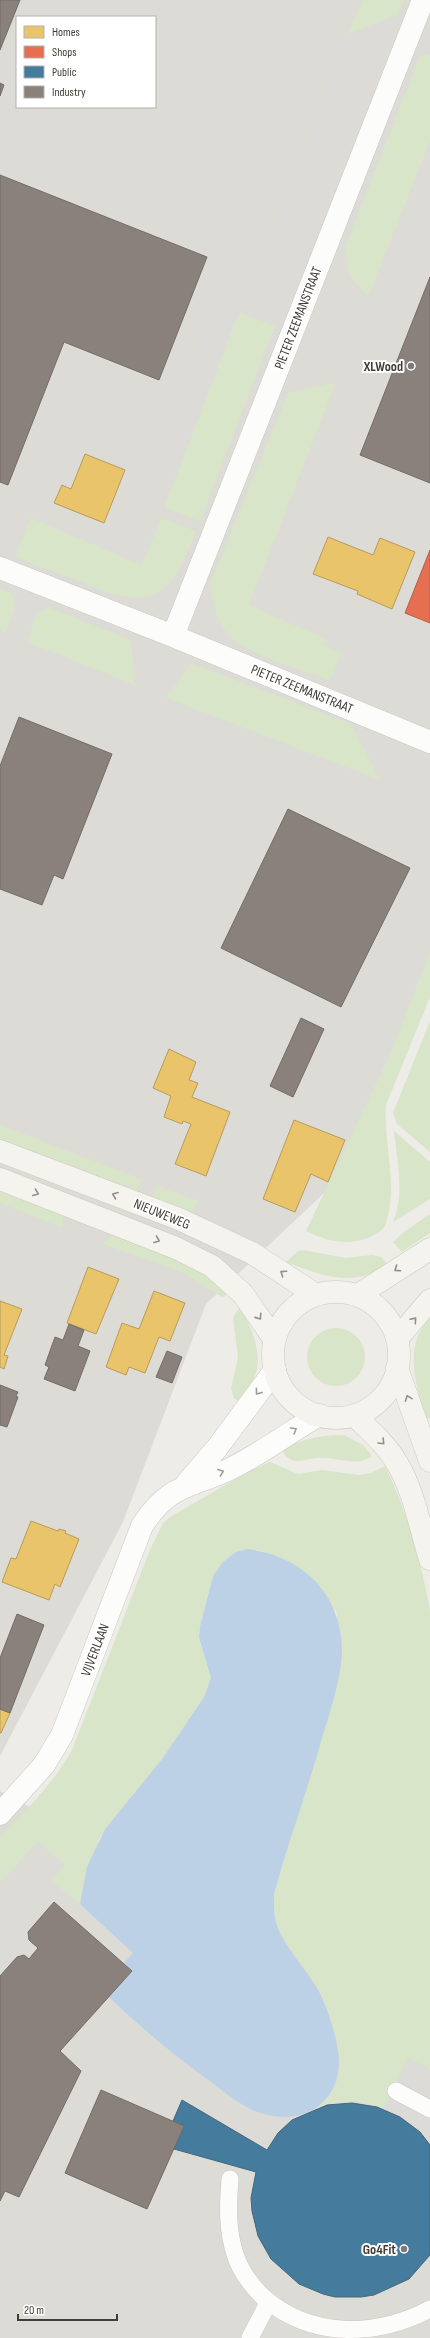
<svg xmlns="http://www.w3.org/2000/svg" width="430" height="2338" font-family="'Sofia Sans Condensed',sans-serif">
  <rect width="100%" height="100%" fill="#edece7"/>
  <path fill="#dddbd5" fill-rule="evenodd" d="M0,0H430V960L339,1179L206,1304L123,1522L0,1756ZM17,17H155V107H17Z
    M0,1791L430,2021V2338H0Z"/>
  <path fill="#d8e5c9" d="M362,0H404L398,15L348,34Z
    M430,54V141L368,297L349,275L344,250L420,56Z
    M239,312L275,326L200,521L164,508Z
    M336,382L249,605L326,639L323,646L342,653L330,680C307,671 246,654 231,638C217,623 213,604 210,584L288,393Z
    M31,518L142,565L161,518L196,531C177,576 169,607 112,594L15,557Z
    M0,589L12,593L15,606L6,633L0,631Z
    M48,607L131,640L135,685L27,642L37,614Z
    M191,663L351,724L380,780L166,698Z
    M430,952V997L386,1105C383,1145 400,1189 384,1228C361,1248 331,1244 306,1231L392,1050Z
    M430,1021V1152L397,1124L393,1113Z
    M0,1125L141,1179L136,1196L0,1143Z
    M394,1131L430,1162V1199L393,1222C405,1195 397,1160 394,1131Z
    M157,1186L198,1201L190,1218L150,1202Z
    M0,1188L63,1212V1228L0,1203Z
    M430,1214V1233L402,1252L393,1242L404,1232Z
    M114,1232C137,1242 220,1273 226,1295L222,1297L184,1273L103,1244Z
    M303,1250L346,1258L372,1255L381,1257L388,1265C351,1288 324,1276 286,1262L298,1251Z
    M239,1308C252,1325 264,1357 254,1378C251,1387 244,1394 238,1401L234,1398L231,1389L238,1357L233,1318Z
    M430,1318V1418L426,1419C417,1389 402,1344 430,1318Z
    M307 1357a29 29 0 1 1 58 0a29 29 0 1 1-58 0Z
    M344,1435L363,1445L372,1456C357,1468 335,1456 317,1458C310,1458 299,1463 292,1460C288,1459 285,1455 283,1452V1449C303,1439 321,1435 344,1435Z
    M270,1462L298,1474L322,1470L359,1475L371,1473L385,1466C407,1511 421,1561 430,1610V2069L408,2058L384,2108L352,2101L315,2109C326,2099 336,2090 339,2074C343,2054 327,2004 316,1987C303,1967 280,1942 275,1919C274,1911 274,1902 274,1894L329,1713L342,1649L336,1611L262,1551L247,1549L236,1552L213,1576L200,1626L199,1639L211,1678L204,1697L162,1759L105,1829L96,1845L87,1867L81,1905L51,1880L65,1865L38,1841L0,1883V1837C27,1809 53,1784 72,1750L150,1550L163,1523L170,1517L246,1473Z"/>
  <path fill="#dcdbd7" d="M398,15L342,156L308,142L348,34Z
    M284,203L319,217L275,326L239,312L179,469L67,425L77,401L156,433L167,428L228,272L243,302Z
    M408,2058L430,2069V2142L418,2128L403,2117L384,2108Z"/>
  <path fill="#bcd1e6" d="M247,1549C301,1555 341,1593 342,1649C342,1675 331,1709 323,1735C308,1788 289,1841 274,1894C274,1902 274,1911 275,1918C280,1943 305,1967 317,1988C327,2006 335,2031 338,2051C341,2072 336,2091 320,2105C306,2117 285,2119 268,2115C247,2111 228,2095 211,2082C175,2056 141,2028 109,1997L132,1971L124,1963L133,1953L80,1904L87,1867L105,1829L162,1759L204,1697L211,1678L199,1638L200,1626L213,1576L223,1562L236,1552Z"/>
  <path fill="#e9c46a" stroke="#b79c5a" d="M85,454L125,470L104,523L54,503L62,485L71,489Z
    M328,537L373,555L380,538L415,552L392,609L357,594L358,591L313,574Z
    M169,1049L196,1062L189,1080L198,1083L192,1097L230,1112L206,1176L175,1164L191,1124L183,1121L182,1124L164,1117L171,1096L153,1088Z
    M294,1120L345,1140L328,1182L311,1174L295,1212L263,1199Z
    M88,1267L119,1279L96,1334L67,1323Z
    M154,1291L185,1303L170,1341L159,1337L145,1373L129,1367L126,1375L106,1367L122,1323L139,1329Z
    M0,1301L22,1309L4,1355L8,1356L4,1369L0,1367Z
    M31,1521L58,1531L59,1529L66,1531L65,1533L79,1539L60,1587L55,1584L49,1600L2,1582L11,1558L16,1559Z
    M0,1709L10,1713L1,1733H0Z"/>
  <path fill="#e76f51" stroke="#b56049" d="M430,550V623L405,613Z"/>
  <path fill="#457b9d" stroke="#44687e" d="M182,2100L267,2150L278,2133L292,2120L327,2105L352,2103L377,2107L400,2117L420,2132L430,2145V2255L409,2279L374,2295L361,2297H335L323,2294L299,2284L271,2259L258,2236L252,2211L251,2198L256,2172L174,2149L184,2126L173,2121Z"/>
  <path fill="#8a817c" stroke="#746d67" d="M0,0H20L0,50Z
    M0,83L4,85L0,96Z
    M0,175L207,257L159,380L64,342L8,485L0,482Z
    M430,277V483L360,455Z
    M19,717L112,754L63,879L54,875L42,905L0,889V766Z
    M288,809L410,868L341,1007L221,948Z
    M301,1018L324,1029L293,1097L270,1086Z
    M69,1324L84,1330L78,1346L90,1351L75,1391L44,1379L49,1367L45,1365L55,1337L63,1340Z
    M167,1351L182,1357L172,1383L156,1377Z
    M0,1385L18,1392L16,1396L18,1397L7,1427L0,1425Z
    M17,1614L44,1625L10,1713L0,1709V1658Z
    M54,1902L132,1971L60,2051L81,2071L19,2197L5,2191L0,2201V1976L17,1957L24,1955L29,1959L38,1948L29,1940L28,1932Z
    M101,2090L184,2126L147,2209L65,2173Z"/>
  <g fill="none" stroke-linecap="round" stroke-linejoin="round">
    <g stroke="#c9c8c3" stroke-width="18">
      <path id="lane" d="M396,2091L430,2109
        M230,2179C228,2205 227,2230 235,2254C240,2271 251,2285 263,2297C310,2338 375,2338 430,2309
        M250,2338L268,2303"/>
    </g>
    <g stroke="#c9c8c3" stroke-width="23">
      <path id="street" d="M0,568L173,636L430,742
        M173,636L423,0
        M187,1483L217,1448L275,1370
        M0,1814L44,1765L62,1735L142,1526C170,1482 192,1488 232,1468C262,1453 290,1432 319,1415"/>
    </g>
    <g stroke="#cbc9be" stroke-width="23">
      <path id="secondary" d="M0,1151L179,1219L252,1253L316,1295
        M0,1179L176,1248L212,1266L243,1294L274,1339
        M273 1355a63 63 0 1 1 126 0a63 63 0 1 1-126 0Z
        M358,1295L430,1249
        M397,1339L430,1300
        M397,1368L430,1461
        M354,1415C369,1430 386,1444 397,1463C414,1491 420,1528 430,1559"/>
    </g>
    <use href="#lane" stroke="#fcfcfb" stroke-width="17"/>
    <use href="#street" stroke="#fcfcfb" stroke-width="22"/>
    <use href="#secondary" stroke="#f4f3ed" stroke-width="22"/>
  </g>
  <defs><path id="oneway-chevron" d="M-2-3.5L2.5 0L-2 3.5" fill="none" stroke-width="1.6" stroke-linecap="round" stroke-linejoin="round"/></defs>
  <g stroke="#928f88">
    <use href="#oneway-chevron" transform="translate(36 1193) rotate(21)"/>
    <use href="#oneway-chevron" transform="translate(115 1195) rotate(-159)"/>
    <use href="#oneway-chevron" transform="translate(157 1240) rotate(21)"/>
    <use href="#oneway-chevron" transform="translate(397 1269) rotate(146)"/>
    <use href="#oneway-chevron" transform="translate(283 1273) rotate(-146)"/>
    <use href="#oneway-chevron" transform="translate(259 1317) rotate(55)"/>
    <use href="#oneway-chevron" transform="translate(414 1320) rotate(-49)"/>
    <use href="#oneway-chevron" transform="translate(408 1398) rotate(-111)"/>
    <use href="#oneway-chevron" transform="translate(382 1442) rotate(46)"/>
  </g>
  <g stroke="#9e9c98">
    <use href="#oneway-chevron" transform="translate(258 1392) rotate(126)"/>
    <use href="#oneway-chevron" transform="translate(294 1430) rotate(-31)"/>
    <use href="#oneway-chevron" transform="translate(221 1472) rotate(-20)"/>
  </g>
  <g fill="#7d7a73" stroke="#fff" stroke-width="1.5">
    <circle cx="411" cy="366" r="4"/>
    <circle cx="404" cy="2249" r="4"/>
  </g>
  <g text-anchor="middle" dominant-baseline="central" stroke-width="4" stroke-linejoin="round" paint-order="stroke">
    <g font-size="14" fill="#413d35" stroke="#fff">
      <text transform="translate(298 318) rotate(-69)">PIETER ZEEMANSTRAAT</text>
      <text transform="translate(302 689) rotate(22)">PIETER ZEEMANSTRAAT</text>
      <text transform="translate(162 1214) rotate(22)">NIEUWEWEG</text>
      <text transform="translate(95 1650) rotate(-69)">VIJVERLAAN</text>
    </g>
    <g font-size="14" font-weight="bold" fill="#413d35" stroke="#fff" text-anchor="end">
      <text x="403" y="366">XLWood</text>
      <text x="396" y="2249">Go4Fit</text>
    </g>
  </g>
  <rect x="16" y="16" width="140" height="92" fill="#ffffff" stroke="#b3b1ae"/>
  <rect x="24" y="26" width="20" height="12" fill="#e9c46a" stroke="#b3b1ae"/>
  <text x="52" y="36" font-size="12" fill="#413d35">Homes</text>
  <rect x="24" y="46" width="20" height="12" fill="#e76f51" stroke="#b3b1ae"/>
  <text x="52" y="56" font-size="12" fill="#413d35">Shops</text>
  <rect x="24" y="66" width="20" height="12" fill="#457b9d" stroke="#b3b1ae"/>
  <text x="52" y="76" font-size="12" fill="#413d35">Public</text>
  <rect x="24" y="86" width="20" height="12" fill="#8a817c" stroke="#b3b1ae"/>
  <text x="52" y="96" font-size="12" fill="#413d35">Industry</text>
  <path d="M18 2314v6h99v-6" fill="none" stroke="#413d35" stroke-width="2"/>
  <text x="24" y="2314" font-size="12" fill="#413d35" stroke="#ffffff" stroke-width="3" paint-order="stroke">20 m</text>
</svg>
